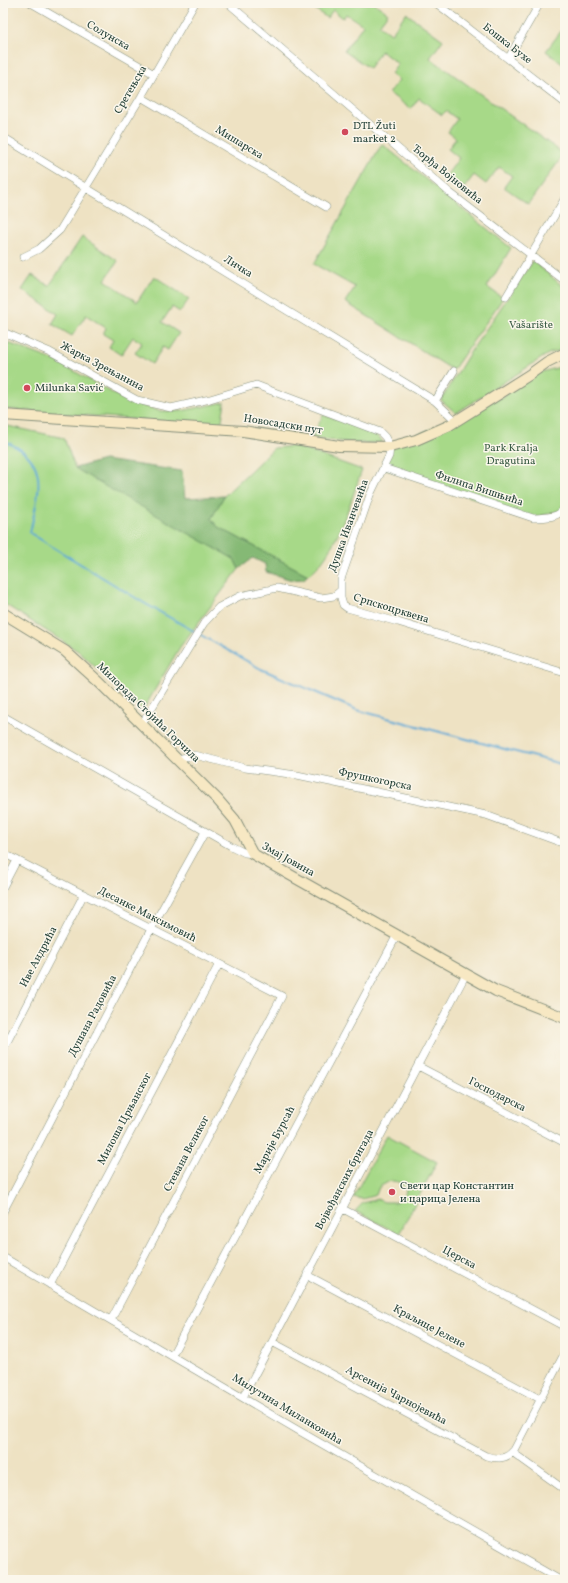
<svg xmlns="http://www.w3.org/2000/svg" width="568" height="1583" font-family="Vollkorn,serif">
  <rect width="100%" height="100%" fill="#fbf7ec"/>
  <filter id="ink" filterUnits="userSpaceOnUse"><feTurbulence type="fractalNoise" baseFrequency=".025" numOctaves="2"/><feDisplacementMap in="SourceGraphic" scale="8" xChannelSelector="R" yChannelSelector="G"/><feConvolveMatrix kernelMatrix="1 2 1 2 8 2 1 2 1" color-interpolation-filters="sRGB"/></filter>
  <filter id="wash" filterUnits="userSpaceOnUse"><feTurbulence type="fractalNoise" baseFrequency=".012" numOctaves="4" result="noise"/><feDisplacementMap in="SourceGraphic" scale="16" xChannelSelector="R" yChannelSelector="G"/><feGaussianBlur stdDeviation="0.9" result="paint"/><feColorMatrix in="noise" values="0 0 0 0 0 0 0 0 0 0 0 0 0 0 0 0 0 1.4 0 .05"/><feComposite in="paint" operator="in"/></filter>
  <g filter="url(#wash)">
    <rect width="100%" height="100%" fill="#eee2c3"/>
    <path fill="#a7d988" stroke="#638b5e" d="M307,3H374L388,13L379,25L391,34L406,13L443,40L430,58L564,154L528,204L504,187L512,176L499,167L486,184L474,175L464,188L446,176L459,158L448,149L456,138L448,132L457,119L446,111L442,115L419,98L411,109L389,93L399,80L391,74L398,64L381,51L369,68L344,51L363,25L346,14L343,18L333,10L327,18Z
      M565,26V66L546,51Z
      M382,144L511,248L487,287L503,298L453,370L345,302L355,287L314,264Z
      M82,237L118,261L105,280L137,302L154,276L189,299L180,312L172,307L162,322L179,333L168,350L163,347L152,364L135,353L142,343L133,337L121,355L109,347L113,340L103,334L106,328L86,315L72,336L52,324L58,314L22,290L32,275L49,286Z
      M533,261L565,288V349L548,354L456,413L441,400L469,354Z
      M3,341L58,362L123,399L159,411H181L225,402L221,426L3,409Z
      M565,366V507L563,510L533,518L384,468L390,447L502,397L541,372Z
      M323,415C339,420 377,428 383,443H354L312,438Z
      M3,425L64,438L75,468L234,559L239,569L180,647L143,710L78,651L3,603Z
      M295,446L362,470C351,500 335,557 308,575L218,527L211,519L224,496L274,448Z
      M387,1135L437,1162L399,1234L355,1211L363,1203L377,1199L384,1202H396L405,1194L406,1190C403,1183 398,1181 390,1181L379,1187L376,1195L362,1199L353,1197Z"/>
    <path fill="#85b974" stroke="#527b54" d="M104,460L182,471L185,498L224,496L211,519L218,527L308,575L304,579L292,580L266,572L265,564L253,558L239,569L234,559L96,481L75,468Z"/>
    <g fill="none" stroke-linecap="round" stroke-linejoin="round">
      <path stroke="#5da9d6" stroke-width="2" d="M3,441C53,459 38,493 30,533L144,603L261,669L357,710L565,765"/>
    </g>
  </g>
  <g filter="url(#ink)">
    <g fill="none" stroke-linecap="round" stroke-linejoin="round">
      <g stroke="#86907c" stroke-width="8">
        <path id="street" d="M31,3L154,74
          M228,3L449,192L565,281
          M436,3L565,103
          M508,59L540,3
          M141,97L326,207
          M3,137L435,401L456,421
          M23,257L39,249L60,230L141,97L195,3
          M506,297L565,198
          M3,332L50,352L137,400L171,408L210,399L256,385L380,432L385,437L390,447L389,456L370,495L341,579V598L343,605L347,608L398,622L565,673
          M435,401L454,371
          M384,468L533,518C545,517 558,519 565,507
          M3,716L231,846L245,853L253,854
          M142,724L204,623L219,607L240,596L277,588L321,598L334,596L340,591
          M178,759L195,755L245,768L297,775L486,815L565,844
          M3,853L282,996L111,1320
          M3,887L17,860
          M3,1050L84,894
          M418,1066L565,1143
          M343,1209L565,1327
          M3,1212L151,929L205,832
          M3,1257L301,1432L560,1580
          M307,1275L540,1399
          M50,1285L219,964
          M272,1342L486,1456C497,1459 506,1460 514,1450L565,1352
          M172,1355L397,935
          M243,1397L466,974
          M512,1452L565,1490"/>
      </g>
      <g stroke="#86907c" stroke-width="12">
        <path id="secondary" d="M3,415L243,431L339,446L390,447L416,440L448,426L529,375L547,362L565,353
          M3,613L65,651L100,683L217,799L235,820L253,854L496,991L565,1018"/>
      </g>
      <use href="#street" stroke="#fff" stroke-width="7"/>
      <use href="#secondary" stroke="#f7e8c3" stroke-width="10"/>
    </g>
  </g>
  <g fill="#d1495b" stroke="#fbf7ec" stroke-width="1.5">
    <circle cx="345" cy="132" r="4"/>
    <circle cx="27" cy="388" r="4"/>
    <circle cx="392" cy="1192" r="4"/>
  </g>
  <g text-anchor="middle" dominant-baseline="central" stroke-width="3" stroke-linejoin="round" paint-order="stroke">
    <g font-size="11" fill="#1f3d34" stroke="#fbf7ec">
      <text transform="translate(108 36) rotate(30)">Солунска</text>
      <text transform="translate(507 44) rotate(38)">Бошка Бухе</text>
      <text transform="translate(131 90) rotate(-60)">Сретењска</text>
      <text transform="translate(239 143) rotate(31)">Мишарска</text>
      <text transform="translate(447 175) rotate(39)">Ђорђа Војновића</text>
      <text transform="translate(238 267) rotate(32)">Личка</text>
      <text transform="translate(102 367) rotate(28)">Жарка Зрењанина</text>
      <text transform="translate(283 425) rotate(9)">Новосадски пут</text>
      <text transform="translate(479 489) rotate(18)">Филипа Вишњића</text>
      <text transform="translate(349 526) rotate(-70)">Душка Иванчевића</text>
      <text transform="translate(391 609) rotate(17)">Српскоцрквена</text>
      <text transform="translate(148 713) rotate(44)">Милорада Стојића Горчила</text>
      <text transform="translate(375 780) rotate(12)">Фрушкогорска</text>
      <text transform="translate(288 860) rotate(29)">Змај Јовина</text>
      <text transform="translate(147 915) rotate(27)">Десанке Максимовић</text>
      <text transform="translate(39 957) rotate(-62)">Иве Андрића</text>
      <text transform="translate(93 1016) rotate(-62)">Душана Радовића</text>
      <text transform="translate(497 1095) rotate(27)">Господарска</text>
      <text transform="translate(125 1119) rotate(-62)">Милоша Црњанског</text>
      <text transform="translate(275 1140) rotate(-62)">Марије Бурсаћ</text>
      <text transform="translate(187 1154) rotate(-62)">Стевана Великог</text>
      <text transform="translate(345 1180) rotate(-62)">Војвођанских бригада</text>
      <text transform="translate(459 1258) rotate(28)">Церска</text>
      <text transform="translate(429 1327) rotate(28)">Краљице Јелене</text>
      <text transform="translate(396 1396) rotate(28)">Арсенија Чарнојевића</text>
      <text transform="translate(287 1410) rotate(31)">Милутина Миланковића</text>
    </g>
    <g font-size="11" fill="#1f3d34" stroke="#fbf7ec" text-anchor="start">
      <text x="353" y="126">DTL Žuti<tspan x="353" dy="13">market 2</tspan></text>
      <text x="35" y="388">Milunka Savić</text>
      <text x="400" y="1186">Свети цар Константин<tspan x="400" dy="13">и царица Јелена</tspan></text>
    </g>
    <g font-size="11" fill="#3a5c45" stroke="#fbf7ec">
      <text x="531" y="325">Vašarište</text>
      <text x="511" y="448">Park Kralja<tspan x="511" dy="13">Dragutina</tspan></text>
    </g>
  </g>
  <rect width="568" height="1583" fill="none" stroke="#fbf7ec" stroke-width="16"/>
</svg>
